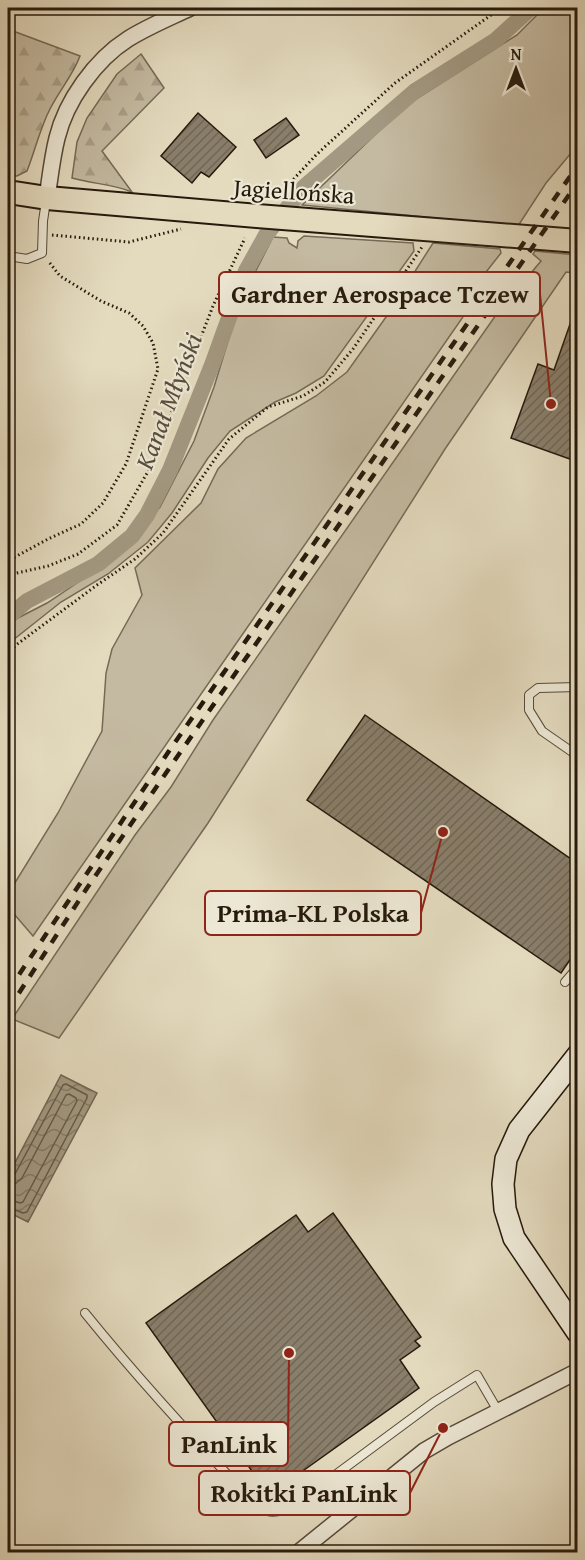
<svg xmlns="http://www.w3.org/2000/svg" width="585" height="1560" font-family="'Gentium Book Plus',serif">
  <defs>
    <pattern id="forest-firs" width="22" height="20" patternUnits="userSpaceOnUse" patternTransform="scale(1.5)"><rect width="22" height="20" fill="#c4baa1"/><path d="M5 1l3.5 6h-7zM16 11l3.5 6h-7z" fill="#a89f89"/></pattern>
    <pattern id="water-waves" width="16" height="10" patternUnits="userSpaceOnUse" patternTransform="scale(1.5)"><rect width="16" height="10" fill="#a39982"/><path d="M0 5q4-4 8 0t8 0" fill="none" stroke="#857c69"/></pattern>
    <pattern id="building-hatch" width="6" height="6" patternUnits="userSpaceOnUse" patternTransform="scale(1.5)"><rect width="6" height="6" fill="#897e6a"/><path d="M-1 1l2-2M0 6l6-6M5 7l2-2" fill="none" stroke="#706656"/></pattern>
  </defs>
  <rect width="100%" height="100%" fill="#e4dbbf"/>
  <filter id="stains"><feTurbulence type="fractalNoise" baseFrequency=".00333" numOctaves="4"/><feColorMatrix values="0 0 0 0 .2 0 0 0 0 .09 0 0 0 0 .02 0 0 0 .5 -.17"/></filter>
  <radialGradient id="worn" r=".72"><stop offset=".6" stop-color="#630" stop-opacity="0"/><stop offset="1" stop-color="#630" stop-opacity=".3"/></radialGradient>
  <path fill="#c4baa1" stroke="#756a57" stroke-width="1.5" d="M544,8H577V146L546,183L518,226L302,205L405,106L517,35Z
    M304,236L413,243L414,251L324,376L296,393L275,402L230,431L208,458L172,513L148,542L108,574L61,602L8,644V626L18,618L47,603L83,579L128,547L160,507L194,441L214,387L240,302L273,237L287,238L289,243L297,248L298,241Z
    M433,243L500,249L501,253L486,272L490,278L33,936L8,907V894L58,813L102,731L106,673L112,649L142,595L135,568L201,503L218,469L246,438L316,396L347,372L386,317Z
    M535,251L577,255V273L566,272L445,449L208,823L59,1038L12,1019L135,835L171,787L213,720L512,292H515L541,261L533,254Z"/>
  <path fill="url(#forest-firs)" stroke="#756a57" stroke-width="1.5" d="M13,31L80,56C73,75 59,91 50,109C40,128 35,151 27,171L17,176L8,175V47Z
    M141,54L164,88L102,151L132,192C113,184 93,184 72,178L77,142L87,118L117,74Z"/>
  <path fill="url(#water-waves)" stroke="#716653" stroke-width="1.5" d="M61,1075L97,1093L28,1222L8,1212V1176Z"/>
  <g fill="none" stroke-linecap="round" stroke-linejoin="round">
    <path stroke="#645a48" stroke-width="1.5" d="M8,1177L15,1174L63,1085L66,1084L87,1095V1098L27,1212L23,1213L8,1207
      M8,1185L15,1184L22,1178L66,1095L69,1094L76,1098L77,1101L23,1202L20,1203L8,1199"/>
    <path stroke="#a39982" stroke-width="16" d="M8,617L27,601L98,564L132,536L147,515L170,470L212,365L246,271L266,235L304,187L415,91L496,40L531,8"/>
  </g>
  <path fill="url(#building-hatch)" stroke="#261a0d" stroke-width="1.5" d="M198,113L236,147L209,177L201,172L192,183L161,156Z
    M286,118L299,135L266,158L254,140Z
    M576,307L578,308V462L511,438L538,364L554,370Z
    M365,715L578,864V948L561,973L307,800Z
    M333,1213L421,1337L415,1341L420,1346L400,1360L419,1388L269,1495L146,1323L296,1215L308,1232Z"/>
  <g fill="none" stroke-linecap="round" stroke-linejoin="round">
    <g stroke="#564a3a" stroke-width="10">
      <path id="lane" d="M8,256L27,259L42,253L43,221L46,201
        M578,687L538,688L529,695V710L542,731L578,756
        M565,982L578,967
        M85,1313C140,1381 199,1445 259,1508C273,1515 282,1511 296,1504L434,1402L477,1375L498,1411"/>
    </g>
    <g stroke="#564a3a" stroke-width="18">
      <path id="street" d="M47,198C50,178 52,158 57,138C66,101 95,60 128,39C147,27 169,18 190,8
        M299,1552L424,1451L448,1437L578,1371"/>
    </g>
    <g stroke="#261a0d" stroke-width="24">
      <path id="secondary" d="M578,1055L519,1130L506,1159L503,1184L505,1209L514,1238L578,1333"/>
    </g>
    <g stroke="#261a0d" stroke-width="26">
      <path id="primary" d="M8,192L47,198L257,216L578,241"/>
    </g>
    <path stroke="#261a0d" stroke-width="3" stroke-dasharray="1.5 3" stroke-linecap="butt" d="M275,199L317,154L395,83L501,8
      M52,235L129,242L181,229
      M8,564L15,557L48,539L81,524L103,503L126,464L158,369L153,343L143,326L129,313L101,301L60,276L49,262
      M8,575L48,566L78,554L117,525L150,468L213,306L245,238
      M8,654L16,645L97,585L135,559L163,533L229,439L268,407L303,396L325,382L353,349L422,247"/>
    <use href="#lane" stroke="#ede8d5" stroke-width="8"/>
    <use href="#street" stroke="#ede8d5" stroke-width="15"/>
    <use href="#secondary" stroke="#ede8d5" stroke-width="21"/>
    <use href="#primary" stroke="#e4dbbf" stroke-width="22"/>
    <path stroke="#261a0d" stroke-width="4.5" stroke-dasharray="10 10" stroke-linecap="butt" d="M8,991L169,751L578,165
      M8,1010L87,888L177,757L578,182"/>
  </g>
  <g text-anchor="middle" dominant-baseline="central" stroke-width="4.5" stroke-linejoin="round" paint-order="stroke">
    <g font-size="24" fill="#261a0d" stroke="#ede8d5">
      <text transform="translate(294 191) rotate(4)">Jagiellońska</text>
    </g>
    <g font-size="26" font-style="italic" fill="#584d3c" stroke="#ede8d5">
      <text transform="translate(168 401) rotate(-69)">Kanał Młyński</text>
    </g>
  </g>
  <path fill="none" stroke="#8f2418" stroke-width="2" d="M551 404L540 294M443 832L421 913M289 1353L288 1444M443 1428L410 1493"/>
  <g fill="#8f2418" stroke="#ede8d5" stroke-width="2">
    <circle cx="551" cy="404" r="6"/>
    <circle cx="443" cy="832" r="6"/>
    <circle cx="289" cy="1353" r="6"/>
    <circle cx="443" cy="1428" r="6"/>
  </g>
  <g fill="#ede8d5" stroke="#8f2418" stroke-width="2">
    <rect x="219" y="272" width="321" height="44" rx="6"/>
    <rect x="205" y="891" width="216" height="44" rx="6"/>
    <rect x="169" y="1422" width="119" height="44" rx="6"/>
    <rect x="199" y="1471" width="211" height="44" rx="6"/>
  </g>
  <g font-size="26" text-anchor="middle" font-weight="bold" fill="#261a0d">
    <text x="380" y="303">Gardner Aerospace Tczew</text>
    <text x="313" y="922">Prima-KL Polska</text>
    <text x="229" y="1453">PanLink</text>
    <text x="304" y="1502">Rokitki PanLink</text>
  </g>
  <rect width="585" height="1560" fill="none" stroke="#e4dbbf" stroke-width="30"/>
  <rect x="9" y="9" width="567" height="1542" fill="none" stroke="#261a0d" stroke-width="3"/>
  <rect x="15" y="15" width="555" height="1530" fill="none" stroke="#261a0d" stroke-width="1.5"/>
  <g transform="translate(516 69)" stroke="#ede8d5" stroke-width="4.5" paint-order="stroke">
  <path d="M0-4.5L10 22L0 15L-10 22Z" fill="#261a0d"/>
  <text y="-9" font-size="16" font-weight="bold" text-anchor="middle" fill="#261a0d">N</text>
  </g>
  <rect width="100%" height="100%" filter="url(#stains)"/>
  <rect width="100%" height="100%" fill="url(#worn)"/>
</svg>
